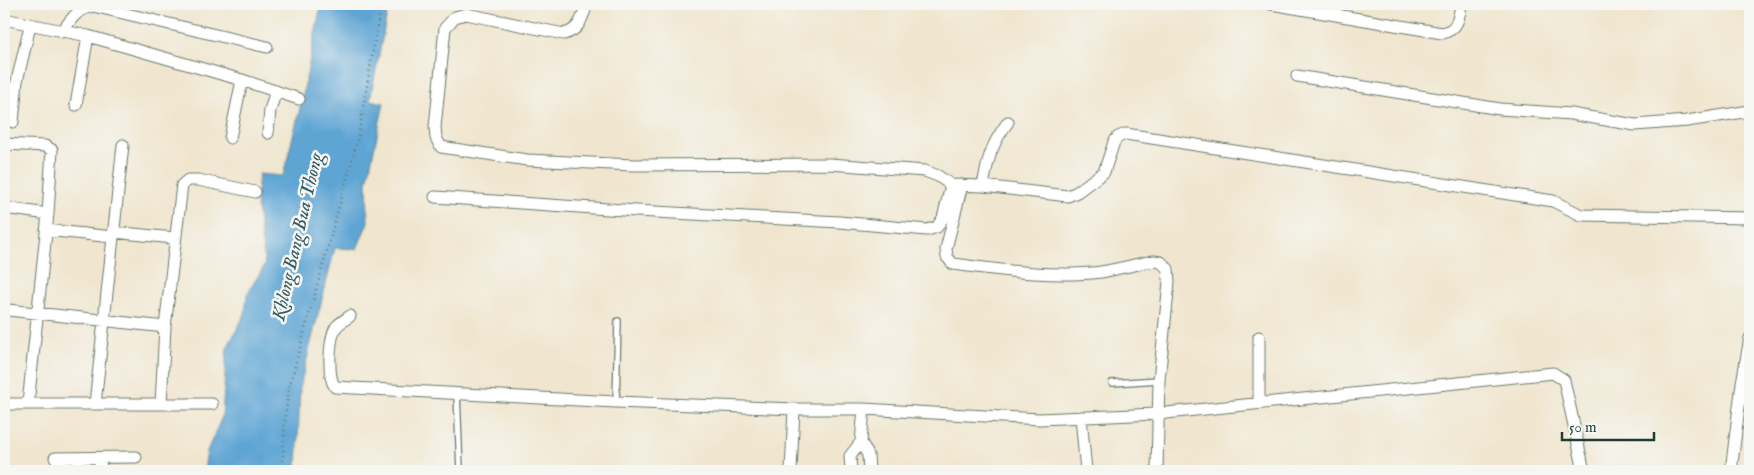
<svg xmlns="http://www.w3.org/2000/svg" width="1754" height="475" font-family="'IM FELL English',serif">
  <rect width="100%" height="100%" fill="#f6f6f2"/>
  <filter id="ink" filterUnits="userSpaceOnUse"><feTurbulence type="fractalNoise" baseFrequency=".02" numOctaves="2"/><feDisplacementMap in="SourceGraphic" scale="10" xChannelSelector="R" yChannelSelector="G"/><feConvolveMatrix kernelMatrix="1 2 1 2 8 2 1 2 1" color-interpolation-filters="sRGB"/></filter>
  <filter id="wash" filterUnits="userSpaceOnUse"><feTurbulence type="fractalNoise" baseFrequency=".0096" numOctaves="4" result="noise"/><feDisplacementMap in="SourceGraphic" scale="20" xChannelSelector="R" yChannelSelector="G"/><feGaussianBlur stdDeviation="1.12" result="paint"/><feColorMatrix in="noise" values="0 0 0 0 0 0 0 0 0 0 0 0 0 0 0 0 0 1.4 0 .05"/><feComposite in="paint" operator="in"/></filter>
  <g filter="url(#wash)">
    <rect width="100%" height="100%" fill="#f0e6cf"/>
    <path fill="#5ea5d4" stroke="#3e7184" d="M321,4H389L370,100L384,103L367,182L368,222L357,249L335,248L300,386L297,471H204L207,451L222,417L227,348L245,314L247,294L265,265L256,200L259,174L283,176L301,104Z"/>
  </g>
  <g filter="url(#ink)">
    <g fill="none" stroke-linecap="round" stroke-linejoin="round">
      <g stroke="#68786a" stroke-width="8">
        <path id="service" d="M1112,383L1159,380
          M457,393L460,471
          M616,402L618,321"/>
      </g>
      <g stroke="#68786a" stroke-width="13">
        <path id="minor" d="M587,4C582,18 580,30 564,34L466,14L455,17L445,28L435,127L436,138L441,147L527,160L633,165L830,164L925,171L938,176L951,185
          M1271,4L1442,33C1458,30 1459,18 1461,4
          M4,19L88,36L242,80L299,99
          M62,32C71,19 77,9 93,6L267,47
          M1297,76L1500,109L1571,114L1635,125L1687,121L1750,111
          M76,105L88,36
          M13,122L17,81L30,26
          M268,133L270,110L276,91
          M230,138L242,80
          M4,144L45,146L52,150L48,214L28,404
          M962,185L946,249L947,257L953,264C1001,270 1052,278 1101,272C1119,269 1136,264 1154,261L1161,262L1168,269L1169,282L1159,380L1157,471
          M983,186C988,158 991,145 1008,122
          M435,197L637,211L839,222L927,230L937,227L943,218L951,185L983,186L1068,196L1077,192L1104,172L1114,142L1118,137L1126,134L1553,201L1581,215L1750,218
          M4,208L48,214
          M46,230L113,237
          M113,232L174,238
          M8,310L165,327
          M350,316C346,319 341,322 337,326C329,336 327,376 335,387L616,402L794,409H864L1039,419L1157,414L1553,373L1564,380L1584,471
          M1259,403V337
          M4,404H212
          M95,404L123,145
          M161,404L165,327L182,185L188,180H198L255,192
          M1081,417L1086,471
          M861,442L868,455L869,471
          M55,458L136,457
          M100,458L101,471
          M791,471L794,409
          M851,471L850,456L861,442L864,409
          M1731,471L1742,383L1750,338"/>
      </g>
      <path stroke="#68786a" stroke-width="2.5" stroke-dasharray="1 4" stroke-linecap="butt" d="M282,471L285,417L290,384L358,138L381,4"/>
      <use href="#service" stroke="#fff" stroke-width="5.5"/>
      <use href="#minor" stroke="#fff" stroke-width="11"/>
    </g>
  </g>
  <g text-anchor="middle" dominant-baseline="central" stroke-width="5" stroke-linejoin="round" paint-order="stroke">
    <g font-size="19" font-style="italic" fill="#325c64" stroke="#f6f6f2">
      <text transform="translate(298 237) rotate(-77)">Khlong Bang Bua Thong</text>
    </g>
  </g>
  <rect width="1754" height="475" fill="none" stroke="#f6f6f2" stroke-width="20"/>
  <path d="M1562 432v8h92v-8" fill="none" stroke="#1f3d34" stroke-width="2.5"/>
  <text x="1569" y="432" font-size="15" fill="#1f3d34" stroke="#f6f6f2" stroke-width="4" paint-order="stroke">50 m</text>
</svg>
